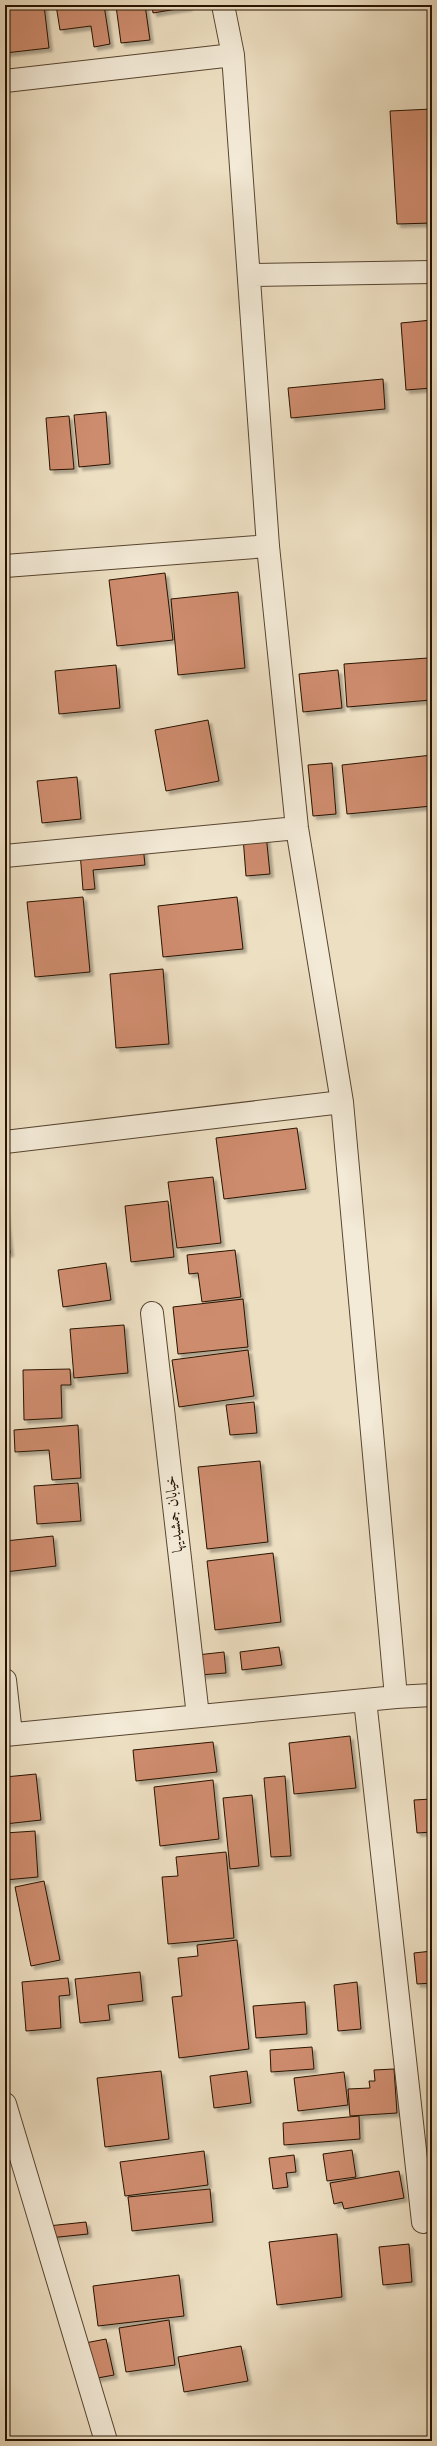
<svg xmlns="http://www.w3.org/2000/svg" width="437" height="2446" font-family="'Old Standard TT',Amiri,serif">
  <defs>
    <filter id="shadow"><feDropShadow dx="3.5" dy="3.5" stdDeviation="1" flood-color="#0004"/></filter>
  </defs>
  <rect width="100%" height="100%" fill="#eddfc2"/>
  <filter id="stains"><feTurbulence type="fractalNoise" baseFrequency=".005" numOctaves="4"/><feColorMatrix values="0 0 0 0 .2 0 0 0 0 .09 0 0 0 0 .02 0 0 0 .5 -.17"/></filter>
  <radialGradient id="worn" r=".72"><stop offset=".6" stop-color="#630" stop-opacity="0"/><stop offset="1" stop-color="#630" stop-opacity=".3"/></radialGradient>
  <path fill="#ce8c6e" stroke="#271200" filter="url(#shadow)" d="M5,5H44L49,48L5,53Z
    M56,5H104L110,44L94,47L91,26L60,30Z
    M145,5L150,40L121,43L116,6Z
    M152,5H189V7L153,13Z
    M432,109V223L397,224L390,111Z
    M432,320V388L406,390L401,323Z
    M383,379L385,409L291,418L288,388Z
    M106,412L110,464L79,467L74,415Z
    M69,416L74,469L50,470L46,418Z
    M165,573L173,640L117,646L109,580Z
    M238,592L245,668L178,675L171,599Z
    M428,658L431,700L347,707L344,664Z
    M116,665L120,708L59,714L55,671Z
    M338,670L342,708L303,712L299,674Z
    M208,720L219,781L166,791L155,730Z
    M432,755V806L347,814L342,765Z
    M332,763L336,814L313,816L308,765Z
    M77,777L81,819L42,823L37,781Z
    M266,834L270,874L246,876L243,837Z
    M143,846L145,865L93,870L95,889L83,890L80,852Z
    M83,897L90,972L35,977L27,902Z
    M237,897L243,949L163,957L158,906Z
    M163,969L169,1044L116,1048L110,974Z
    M297,1128L306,1189L224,1199L216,1138Z
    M213,1177L221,1243L177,1248L168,1182Z
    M168,1201L174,1257L131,1262L125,1206Z
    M5,1210L10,1253L5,1254Z
    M235,1250L241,1297L202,1302L198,1273L189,1274L187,1255Z
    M106,1263L111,1300L63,1307L58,1270Z
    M243,1299L248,1347L178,1354L173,1307Z
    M124,1325L128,1373L74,1378L70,1329Z
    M248,1350L254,1396L179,1407L172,1360Z
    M70,1369L71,1385H61L62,1418L24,1420L23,1370Z
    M254,1402L257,1433L230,1435L226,1405Z
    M78,1425L81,1478L52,1480L49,1450L15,1452L14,1430Z
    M260,1461L268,1542L207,1549L198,1467Z
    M78,1483L81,1521L37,1524L34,1486Z
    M53,1536L56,1566L5,1572V1541Z
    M273,1553L281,1622L215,1630L207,1561Z
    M279,1647L282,1665L242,1670L240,1652Z
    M224,1652L226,1673L199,1675L197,1655Z
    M350,1736L356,1788L294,1794L289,1743Z
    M213,1742L217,1772L136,1781L133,1750Z
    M36,1774L41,1820L5,1824V1777Z
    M285,1776L291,1856L271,1857L264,1778Z
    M213,1780L219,1839L160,1846L154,1787Z
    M252,1795L259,1866L230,1869L223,1798Z
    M432,1799V1832L417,1833L414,1800Z
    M35,1831L38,1877L5,1880V1833Z
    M226,1852L234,1938L168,1944L162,1877L178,1876L176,1857Z
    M44,1881L60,1960L31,1966L15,1887Z
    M237,1940L249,2049L179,2058L172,1997L182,1996L178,1958L198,1956L197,1945Z
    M432,1951V1983L417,1984L414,1953Z
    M140,1972L143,2001L108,2005L110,2020L80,2023L75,1979Z
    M68,1978L70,1995L59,1996L61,2028L26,2031L22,1982Z
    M357,1982L361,2029L338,2031L334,1985Z
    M305,2002L307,2034L256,2038L253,2006Z
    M312,2047L314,2069L271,2072L270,2050Z
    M394,2069L397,2113L350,2116L348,2089L370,2088L369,2081H375L374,2070Z
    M161,2071L169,2139L105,2147L97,2078Z
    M247,2071L251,2103L214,2108L210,2076Z
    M344,2072L348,2105L298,2111L294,2078Z
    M359,2116L360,2139L284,2145L283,2123Z
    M352,2150L356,2177L327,2181L323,2154Z
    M204,2151L208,2185L125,2196L120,2162Z
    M294,2155L296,2172L286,2173L288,2187L273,2189L269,2158Z
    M399,2171L404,2198L344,2209L342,2202L334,2204L330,2183Z
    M210,2189L213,2222L132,2231L128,2197Z
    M86,2222L88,2234L49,2238L48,2226Z
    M337,2234L342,2297L277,2305L269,2242Z
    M409,2244L412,2282L383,2285L379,2247Z
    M179,2275L184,2316L98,2326L93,2286Z
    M169,2320L175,2365L126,2372L119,2328Z
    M106,2339L114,2375L92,2379L85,2343Z
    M241,2346L248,2381L184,2392L178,2357Z"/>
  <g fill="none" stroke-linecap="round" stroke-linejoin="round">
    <g stroke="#584530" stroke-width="24">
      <path id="street" d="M223,5L233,55L268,546L297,828L342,1102L396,1697
        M5,81L233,55
        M249,275L432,272
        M5,566L268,546
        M5,856L297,828
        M5,1142L342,1102
        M152,1313L198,1716
        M5,1680L11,1734
        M365,1700L423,2222
        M5,1735L396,1697L432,1695
        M5,2104L106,2441"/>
    </g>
    <use href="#street" stroke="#f3ead7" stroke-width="22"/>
  </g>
  <g text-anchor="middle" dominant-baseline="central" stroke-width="4" stroke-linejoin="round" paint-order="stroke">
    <g font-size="15" fill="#271200" stroke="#f3ead7">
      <text transform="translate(175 1514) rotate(-96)">خیابان جمشیدیها</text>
    </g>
  </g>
  <rect width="437" height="2446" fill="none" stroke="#eddfc2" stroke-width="20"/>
  <rect x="6" y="6" width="425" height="2434" fill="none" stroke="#271200" stroke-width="2"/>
  <rect x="10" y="10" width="417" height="2426" fill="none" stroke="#271200"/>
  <rect width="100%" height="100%" filter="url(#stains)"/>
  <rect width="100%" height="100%" fill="url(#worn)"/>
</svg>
